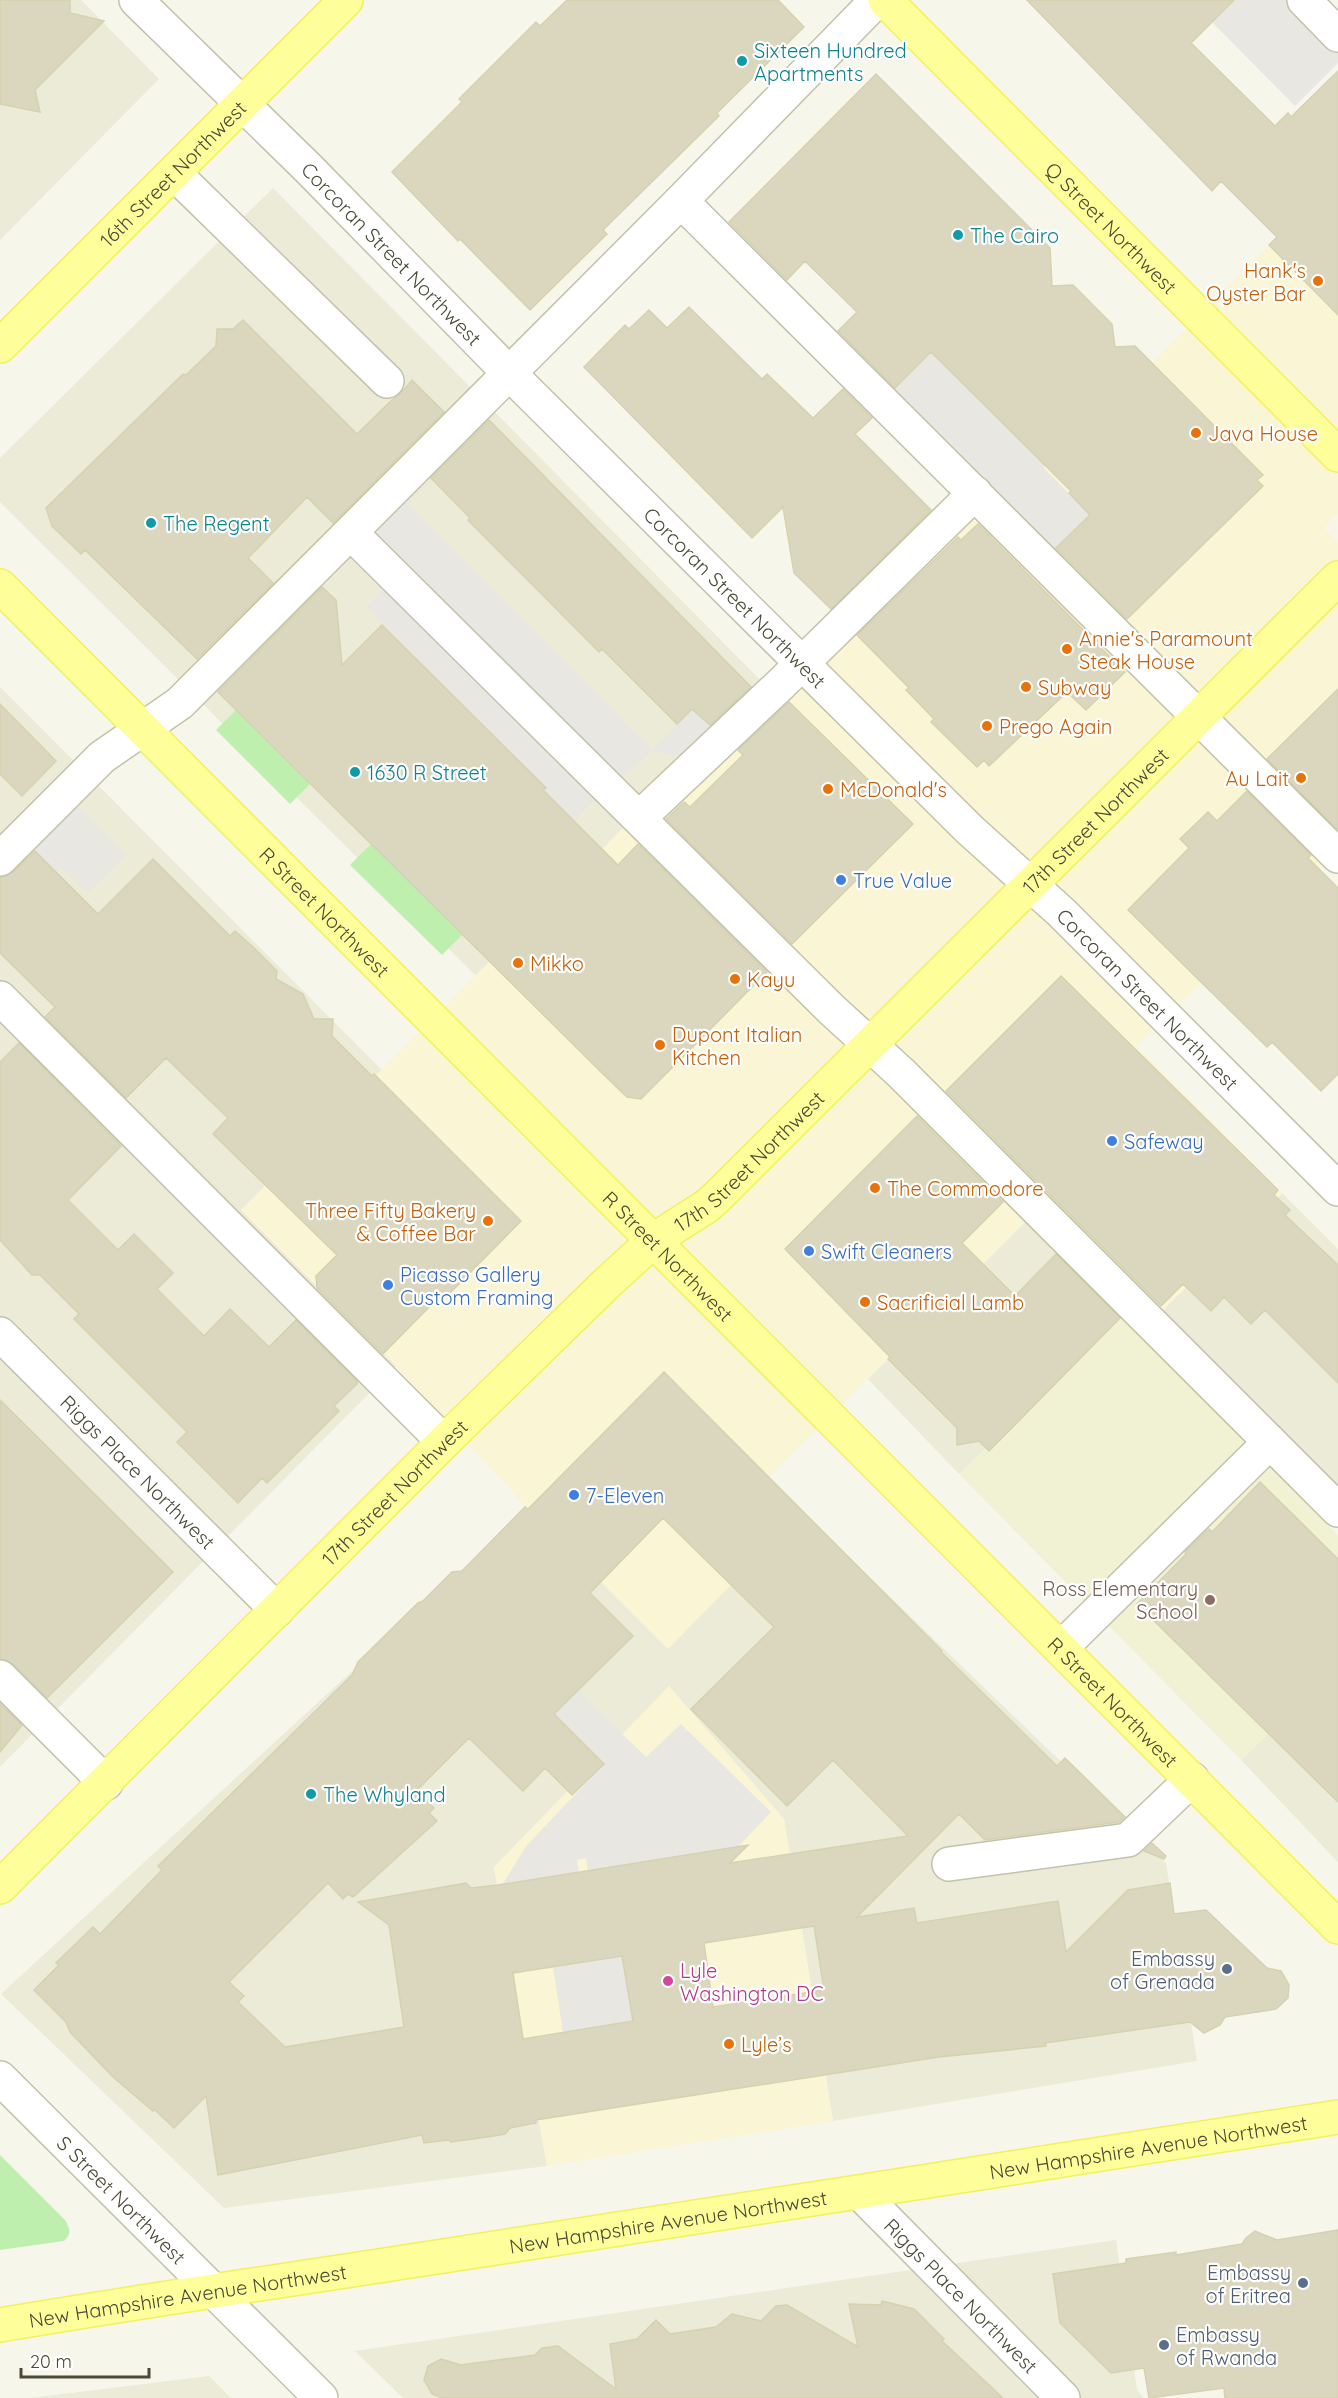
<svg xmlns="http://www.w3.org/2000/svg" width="1338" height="2398" font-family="Quicksand,sans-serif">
  <rect width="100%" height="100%" fill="#f7f6ea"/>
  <path fill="#ebebd8" d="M0,0H81L159,79L0,240Z
    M273,188L780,700L658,824H628L476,976L0,502V458Z
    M0,687L382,1070L241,1210L396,1366L0,1767Z
    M1282,1193L1338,1249V1494L1159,1314Z
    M1026,1221L1120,1316L959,1474L868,1379Z
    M768,1479L1166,1863L1197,2061L833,2121L784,1819L494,1867L547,2166L224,2208L1,1994L528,1509Z
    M1338,1665V1862L1241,1760Z
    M1116,2240L1137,2390L1144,2398H403L355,2351Z
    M209,2376L231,2398H30Z"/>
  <path fill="#faf5d4" d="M1338,176V513L1324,528L1338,542V848L1136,1046L1282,1193L1159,1314L1047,1200L768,1478L733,1583L668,1649L528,1509L384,1353L241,1210L628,823L658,824L733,746L983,500L999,517Z
    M669,1686L784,1819L833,2121L547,2166L494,1867Z"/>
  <path fill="#f1f1d3" d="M1120,1316L1338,1535V1665L1241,1760L959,1474Z"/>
  <path fill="#bfefaf" d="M236,710L310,784L290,804L216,730Z
    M371,844L462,935L442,955L350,865Z
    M0,2155L65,2220C70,2229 72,2234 64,2241L0,2250Z"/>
  <path fill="#e8e7e2" d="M1225,0H1298L1338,39V63L1295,106L1212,22L1227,7L1223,2Z
    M931,353L1045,466L1044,468L1090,515L1055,550L895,389Z
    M402,498L652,750L715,686L753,695L688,759L652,750L617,783L367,533Z
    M388,584L600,795L520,876L488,845L545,788L366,607Z
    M76,805L126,855L88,893L62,868L57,873L33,849Z
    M570,1683L646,1757L681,1724L771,1812L738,1847L588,1871L586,1858L577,1860L579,1872L541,1878L553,1966L622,1956L633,2021L563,2032L553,1967L514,1972L499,1890L527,1845L604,1764L547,1707Z"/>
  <path fill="#dad7be" stroke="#d5d2b0" stroke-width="1.5" fill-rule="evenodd" d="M0,0H70V13L104,21L35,90L40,112L0,104Z
    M567,0H778L804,27L717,113L719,116L603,230L607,234L530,310L460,239L458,241L392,172L462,102L459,99L536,22L540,26Z
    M1027,0H1234L1191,43L1275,126L1288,113L1291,117L1338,71V315L1269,245L1277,237L1221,181L1212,191Z
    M876,74L1050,248L1052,286L1073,285L1112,324L1115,347L1135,346L1263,475L1257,480L1263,486L1127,619L1056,548L1090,515L1069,493L1071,491L931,352L895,388L838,331L857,312L805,261L787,280L729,222Z
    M689,307L762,379L767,374L813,418L843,389L872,418L855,434L931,510L831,609L794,573L783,507L752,538L584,367L625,325L629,329L649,310L667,328Z
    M243,320L357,434L393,399L400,394L412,380L444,412L333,523L307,497L248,558L273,583L197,659L85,550L81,554L52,526L46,508L183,374L186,375L216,346L217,329H233Z
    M489,420L751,687L710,725L692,709L677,724L602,649L599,652L468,520L470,518L431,478Z
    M978,524L1125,672L1086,710L1067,692L989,766L984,760L977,767L931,722L934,719L906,690L909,688L857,635L958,537L961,540Z
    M322,587L336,600L342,665L382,625L546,788L543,790L618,865L638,844L767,972L641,1099L627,1097L604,1075L218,692Z
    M1338,689V828L1337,829L1267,759Z
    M789,702L913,824L792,944L666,819L684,802L690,807L743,755L738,750Z
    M0,704L56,761L22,796L0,774Z
    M1247,791L1311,855L1308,858L1338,888V1074L1321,1091L1272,1042L1267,1047L1128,910L1189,848L1180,839L1208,812L1217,821Z
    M35,851L98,914L153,859L230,936L235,931L252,946L277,971L276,979L303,994L314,1019H333L332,1036L372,1076L374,1074L521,1221L449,1294L445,1291L383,1354L317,1288L316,1276L337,1255L213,1134L228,1118L166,1058L126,1098L45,1017L55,1007L0,953V877L13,872Z
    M1061,976L1278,1190L1274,1195L1290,1210L1285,1215L1338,1265V1383L1265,1310L1251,1324L1224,1297L1211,1311L1183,1284L1161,1306L946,1091Z
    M19,1043L121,1146L68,1200L118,1250L134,1234L173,1273L157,1289L204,1336L230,1309L269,1347L296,1320L357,1381V1384L334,1406L339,1411L267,1483L262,1478L238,1503L177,1442L187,1432L74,1319L79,1314L40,1275H32L0,1240V1062Z
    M917,1116L1003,1202L962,1243L1015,1296L1056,1254L1120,1318L989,1451L979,1441L957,1445V1428L888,1359L890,1357L785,1249Z
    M664,1372L942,1651L941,1652L1057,1766L1065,1758L1125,1817L1119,1822L985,1840L959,1814L857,1917L914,1908L917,1923L1058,1901L1066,1952L1128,1890L1170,1883L1174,1914L1206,1910L1267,1968L1281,1971L1289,1985L1288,1998L1276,2009L1225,2017L1220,2025L1204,2033L1190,2022L1045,2043L1046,2046L939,2057L536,2120V2123L510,2128L505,2134L494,2136L451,2142L449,2140L424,2143L422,2135L218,2175L206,2096L174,2128L154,2109L153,2111L113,2077L70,2032L66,2022L34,1990L59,1965L56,1963L93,1927L100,1934L162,1870L158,1866L352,1675L358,1662L418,1603L423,1601L452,1572L462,1571L525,1507L528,1509ZM663,1518L774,1627L691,1709L787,1806L833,1760L908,1836L730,1863L748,1845L498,1885L471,1888L466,1883L358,1902L389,1925L404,2027L285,2047L238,2002L244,1996L229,1982L328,1883L343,1899L348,1894L353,1897L437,1821L429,1813L434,1808L416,1791L469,1738L523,1791L545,1768L572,1795L604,1764L554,1714L633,1636L590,1593ZM814,1926L824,1990L713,2007L704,1943ZM622,1956L633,2021L523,2039L513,1973Z
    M0,1400L173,1572L47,1698L13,1664L0,1659Z
    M1260,1482L1338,1559V1802L1137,1604L1186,1554L1185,1552L1209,1529L1212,1532Z
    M0,1704L22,1725L0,1752Z
    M1152,1843L1166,1856L1164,1859L1144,1851Z
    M1338,2230V2398H1225L1224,2388L1149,2398L1144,2368L1111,2373L1060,2323L1053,2274L1126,2263V2259L1176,2252V2255L1242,2244L1246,2238L1255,2231L1277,2240Z
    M882,2301L914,2309L944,2339L942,2341L1003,2398H442L432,2394L424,2380L428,2366L441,2359L461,2365L535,2355L542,2348L558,2346L616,2389L610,2344L637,2339L656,2320L670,2334L716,2327L732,2314L761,2321L776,2306L787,2305L858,2347L849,2304L881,2305Z"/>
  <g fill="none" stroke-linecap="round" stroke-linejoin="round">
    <g stroke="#c3c2ab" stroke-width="36">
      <g id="minor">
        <path id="s1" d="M136,0L308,168L509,373L970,830L1062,913L1338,1189"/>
        <path d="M1304,0L1338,35"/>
        <path d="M174,173L387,381"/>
        <path d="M681,201L1338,856"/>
        <path d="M351,533L831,1009L901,1073L1338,1510"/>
        <path d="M639,818L781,684L975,493"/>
        <path d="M0,859L102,757L180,703L681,201L877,0"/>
        <path d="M0,998L444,1442"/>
        <path id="s2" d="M0,1334L277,1610"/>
        <path d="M1061,1648L1270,1442"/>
        <path d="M0,1677L106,1783"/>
        <path d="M949,1864L1128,1840L1192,1779"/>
        <path id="s3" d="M0,2078L321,2398"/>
        <path id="s4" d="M860,2193L1063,2398"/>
      </g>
    </g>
    <g stroke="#f1f15d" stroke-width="36">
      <g id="major">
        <path id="s5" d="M885,0L1338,455"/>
        <path id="s6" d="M0,346L346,0"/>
        <path id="s7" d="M0,586L1338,1927"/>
        <path id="s8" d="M0,1887L444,1442L606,1284L654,1240L707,1206L717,1197L1338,578"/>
        <path id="s9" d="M0,2325C141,2301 282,2281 424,2259C729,2212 1033,2165 1338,2117"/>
      </g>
    </g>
    <use href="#minor" stroke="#fff" stroke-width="33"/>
    <use href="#major" stroke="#feff9b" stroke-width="33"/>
  </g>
  <g fill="#0f9aa8" stroke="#fff" stroke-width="2">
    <circle cx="742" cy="61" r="6"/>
    <circle cx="958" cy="235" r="6"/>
    <circle cx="151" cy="523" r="6"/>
    <circle cx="355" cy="772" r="6"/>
    <circle cx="311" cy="1794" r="6"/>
  </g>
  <g fill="#e8710a" stroke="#fff" stroke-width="2">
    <circle cx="1318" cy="281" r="6"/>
    <circle cx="1196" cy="433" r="6"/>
    <circle cx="1067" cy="649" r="6"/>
    <circle cx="1026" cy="687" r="6"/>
    <circle cx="987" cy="726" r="6"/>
    <circle cx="1301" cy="778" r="6"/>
    <circle cx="828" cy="789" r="6"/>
    <circle cx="518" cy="963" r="6"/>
    <circle cx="735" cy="979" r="6"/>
    <circle cx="660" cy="1045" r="6"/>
    <circle cx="875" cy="1188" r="6"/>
    <circle cx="488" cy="1221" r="6"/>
    <circle cx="865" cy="1302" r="6"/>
    <circle cx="729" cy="2044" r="6"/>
  </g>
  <g fill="#3f7fe0" stroke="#fff" stroke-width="2">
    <circle cx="841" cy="880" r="6"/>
    <circle cx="1112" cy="1141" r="6"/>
    <circle cx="809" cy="1251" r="6"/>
    <circle cx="388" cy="1285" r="6"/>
    <circle cx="574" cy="1495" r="6"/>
  </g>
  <circle fill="#8d6e63" stroke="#fff" stroke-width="2" cx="1210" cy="1600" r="6"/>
  <g fill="#5c6f8a" stroke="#fff" stroke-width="2">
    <circle cx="1227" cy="1969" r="6"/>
    <circle cx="1303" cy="2283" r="6"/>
    <circle cx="1164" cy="2345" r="6"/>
  </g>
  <circle fill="#d1479c" stroke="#fff" stroke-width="2" cx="668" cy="1981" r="6"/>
  <g text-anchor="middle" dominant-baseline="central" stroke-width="4.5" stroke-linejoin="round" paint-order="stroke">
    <g font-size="20" fill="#0d838f" stroke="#fff" text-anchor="start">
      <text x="754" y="50">Sixteen Hundred<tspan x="754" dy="23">Apartments</tspan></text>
      <text x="970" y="235">The Cairo</text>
      <text x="163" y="523">The Regent</text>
      <text x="367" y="772">1630 R Street</text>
      <text x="323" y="1794">The Whyland</text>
    </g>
    <g font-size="20" fill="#4c4a37" stroke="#fff">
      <text stroke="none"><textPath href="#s6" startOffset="244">16th Street Northwest</textPath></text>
      <text stroke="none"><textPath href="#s5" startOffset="321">Q Street Northwest</textPath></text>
      <text stroke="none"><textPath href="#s1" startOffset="360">Corcoran Street Northwest</textPath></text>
      <text stroke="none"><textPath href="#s1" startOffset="846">Corcoran Street Northwest</textPath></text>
      <text stroke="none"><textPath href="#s8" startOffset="1530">17th Street Northwest</textPath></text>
      <text stroke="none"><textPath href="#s7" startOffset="460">R Street Northwest</textPath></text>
      <text stroke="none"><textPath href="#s1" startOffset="1422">Corcoran Street Northwest</textPath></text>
      <text stroke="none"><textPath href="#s8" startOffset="1044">17th Street Northwest</textPath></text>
      <text stroke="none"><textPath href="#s7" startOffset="946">R Street Northwest</textPath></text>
      <text stroke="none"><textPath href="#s2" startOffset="195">Riggs Place Northwest</textPath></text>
      <text stroke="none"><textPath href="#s8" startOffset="558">17th Street Northwest</textPath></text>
      <text stroke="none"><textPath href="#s7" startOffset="1576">R Street Northwest</textPath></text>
      <text stroke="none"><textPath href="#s9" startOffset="1162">New Hampshire Avenue Northwest</textPath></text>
      <text stroke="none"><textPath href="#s3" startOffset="172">S Street Northwest</textPath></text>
      <text stroke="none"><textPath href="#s9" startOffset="676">New Hampshire Avenue Northwest</textPath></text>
      <text stroke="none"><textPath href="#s9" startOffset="190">New Hampshire Avenue Northwest</textPath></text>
      <text stroke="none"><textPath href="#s4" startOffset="144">Riggs Place Northwest</textPath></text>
    </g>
    <g font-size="20" fill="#c56008" stroke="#fff" text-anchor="start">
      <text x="1306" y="270" text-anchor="end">Hank's<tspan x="1306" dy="23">Oyster Bar</tspan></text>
      <text x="1208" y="433">Java House</text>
      <text x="1079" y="638">Annie's Paramount<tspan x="1079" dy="23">Steak House</tspan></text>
      <text x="1038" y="687">Subway</text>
      <text x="999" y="726">Prego Again</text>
      <text x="1289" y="778" text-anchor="end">Au Lait</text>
      <text x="840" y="789">McDonald's</text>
      <text x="530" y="963">Mikko</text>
      <text x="747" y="979">Kayu</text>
      <text x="672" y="1034">Dupont Italian<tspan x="672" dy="23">Kitchen</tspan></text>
      <text x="887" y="1188">The Commodore</text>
      <text x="476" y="1210" text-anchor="end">Three Fifty Bakery<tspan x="476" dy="23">&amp; Coffee Bar</tspan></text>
      <text x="877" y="1302">Sacrificial Lamb</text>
      <text x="741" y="2044">Lyle’s</text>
    </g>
    <g font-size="20" fill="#366cbe" stroke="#fff" text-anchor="start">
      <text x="853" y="880">True Value</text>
      <text x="1124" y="1141">Safeway</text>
      <text x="821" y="1251">Swift Cleaners</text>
      <text x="400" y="1274">Picasso Gallery<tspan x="400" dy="23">Custom Framing</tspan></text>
      <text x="586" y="1495">7-Eleven</text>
    </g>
    <g font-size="20" fill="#785e54" stroke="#fff" text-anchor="end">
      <text x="1198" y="1588">Ross Elementary<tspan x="1198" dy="23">School</tspan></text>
    </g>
    <g font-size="20" fill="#4e5e75" stroke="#fff" text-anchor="end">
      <text x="1215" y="1958">Embassy<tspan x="1215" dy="23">of Grenada</tspan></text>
      <text x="1291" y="2272">Embassy<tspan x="1291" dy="23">of Eritrea</tspan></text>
      <text x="1176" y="2334" text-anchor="start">Embassy<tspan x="1176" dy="23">of Rwanda</tspan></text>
    </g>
    <g font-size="20" fill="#b23c85" stroke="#fff" text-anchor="start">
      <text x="680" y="1970">Lyle<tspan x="680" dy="23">Washington DC</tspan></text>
    </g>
  </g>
  <path d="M21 2368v9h128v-9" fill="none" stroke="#4c4a37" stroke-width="3"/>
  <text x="30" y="2368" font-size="18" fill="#4c4a37" stroke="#ffffff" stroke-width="4.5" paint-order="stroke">20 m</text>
</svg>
